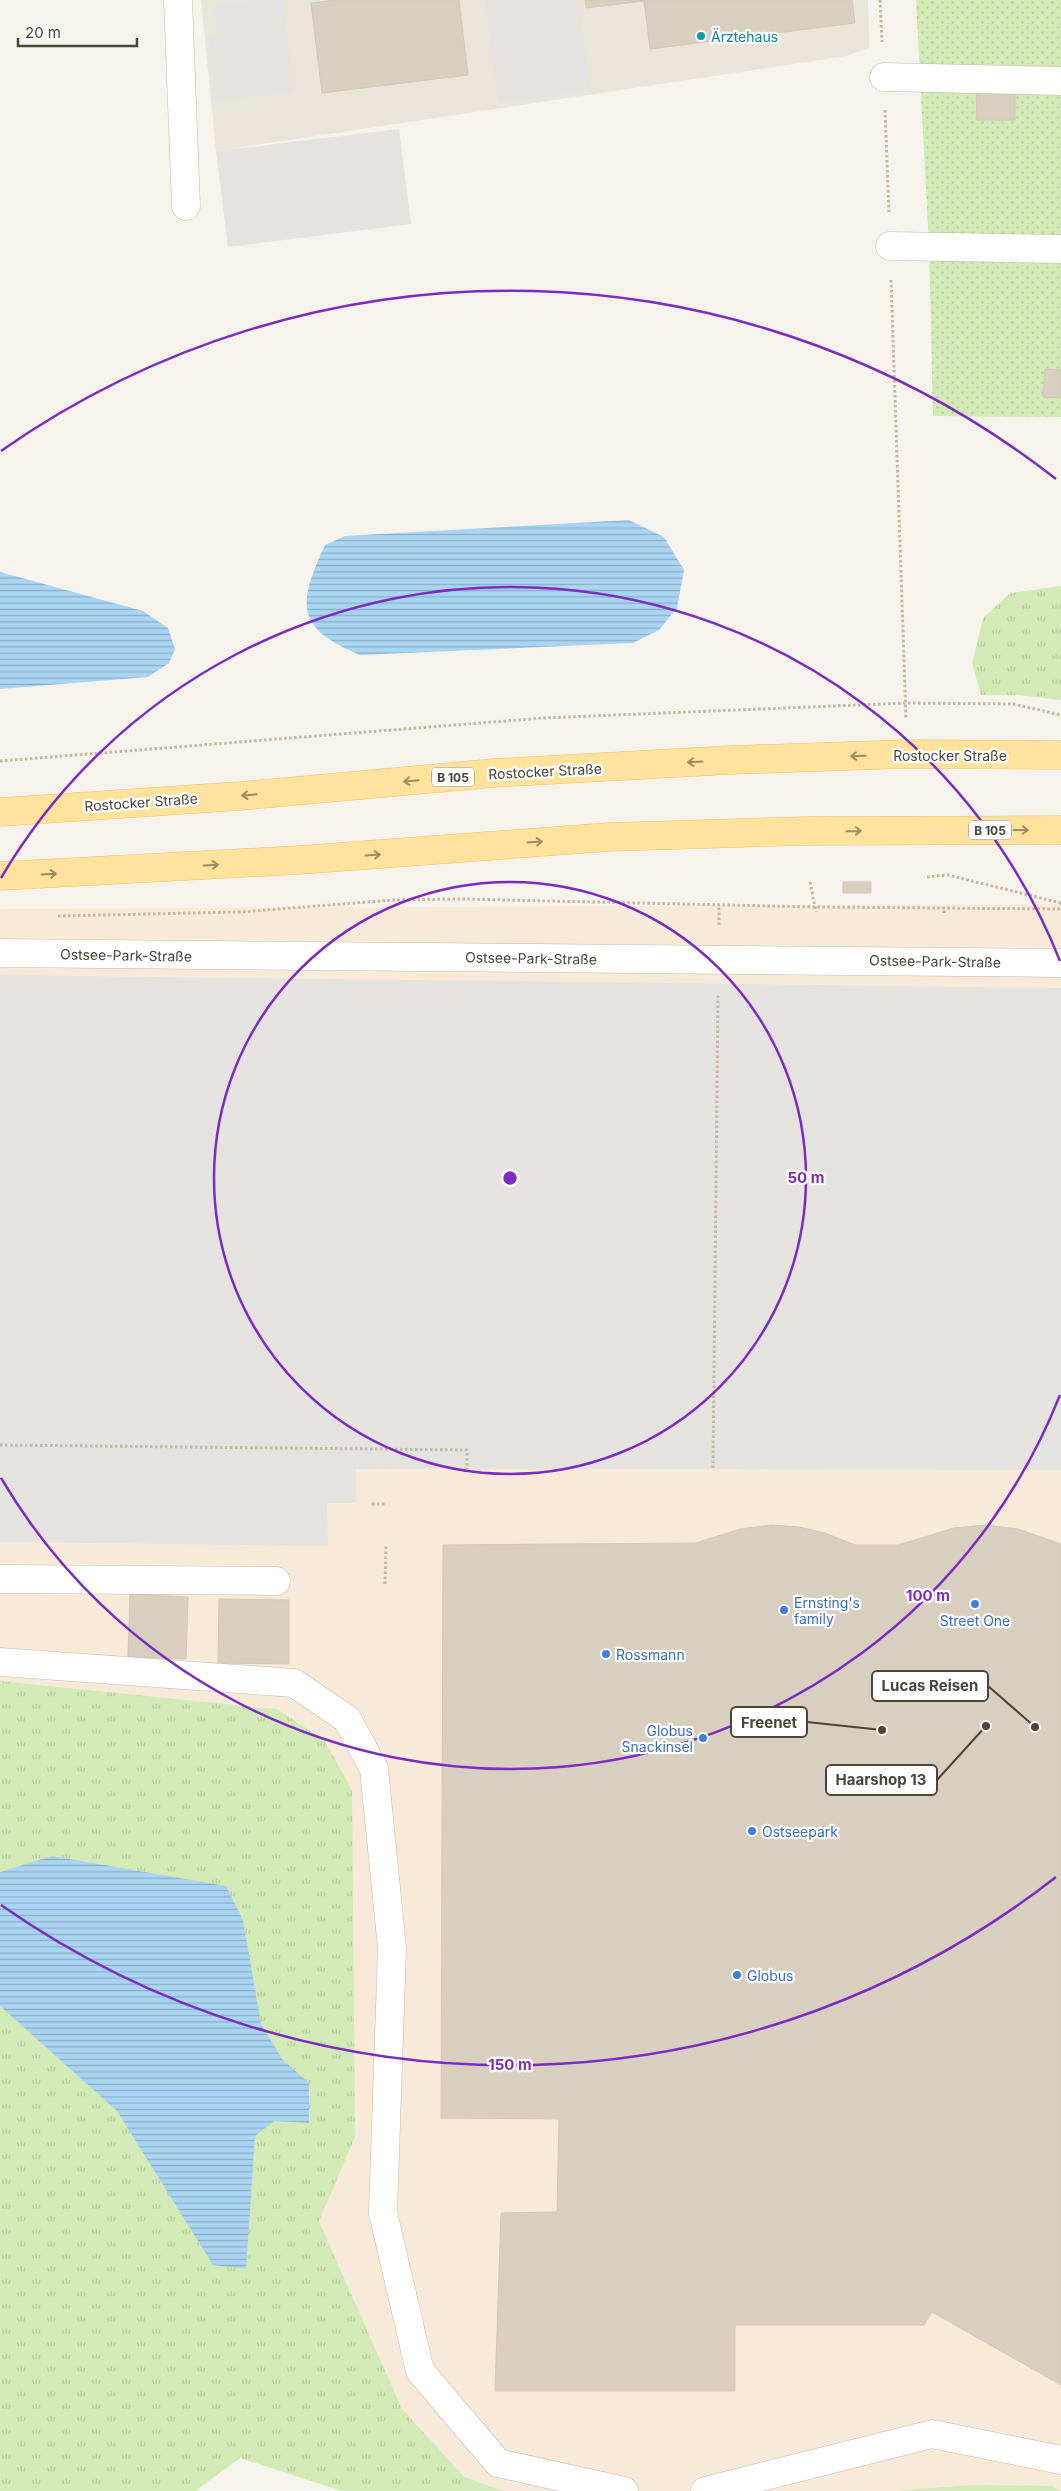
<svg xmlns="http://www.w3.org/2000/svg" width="1061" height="2491" font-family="Inter,sans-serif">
  <defs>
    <pattern id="grass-tufts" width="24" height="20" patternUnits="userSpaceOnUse" patternTransform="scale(1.25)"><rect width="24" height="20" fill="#d2eab5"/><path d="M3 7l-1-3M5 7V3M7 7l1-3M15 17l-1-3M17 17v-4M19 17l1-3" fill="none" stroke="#b6ca9c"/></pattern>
    <pattern id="garden-dots" width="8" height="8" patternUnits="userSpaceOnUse" patternTransform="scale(1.25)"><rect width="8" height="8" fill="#d2eab5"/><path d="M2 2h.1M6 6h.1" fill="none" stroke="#b6ca9c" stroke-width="1.8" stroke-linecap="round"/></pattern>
    <pattern id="water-rules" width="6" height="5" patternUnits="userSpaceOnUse" patternTransform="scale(1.25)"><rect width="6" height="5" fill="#a9d4f2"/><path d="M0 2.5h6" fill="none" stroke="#8caec5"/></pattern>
  </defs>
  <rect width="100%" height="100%" fill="#f6f3ec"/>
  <path fill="#eae5da" d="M201,0H868L869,48L847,56L216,151Z"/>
  <path fill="#f7ead8" d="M1061,904V2491H342L402,2409L319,2220L355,2137L277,1709L0,1681V909Z"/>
  <path fill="url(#grass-tufts)" d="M1061,586V700L1018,695H981L972,663L983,618L1010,593Z
    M0,1681L277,1709L324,1740L352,1790L355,2137L319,2221L402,2409L464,2477L503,2491H342L240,2458L195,2491H0Z
    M972,2485L1051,2486L1061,2491H892Z"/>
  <path fill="url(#garden-dots)" d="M916,0H1061V417L933,416L929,246Z"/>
  <path fill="#e5e3e0" d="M254,0H283L294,92L217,101L209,35H217L214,5Z
    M485,0H579L590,91L498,103Z
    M399,129L411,224L228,247L216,151Z
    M0,975L1061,988V1470L356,1469V1503H327L328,1546L0,1542Z"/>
  <path fill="url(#water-rules)" d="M629,520L664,537L684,570L677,608L659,630L633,643L360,655C294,628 298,604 325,545L345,536Z
    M0,572L143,611L168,628L175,649L169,663L148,677L0,689Z
    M52,1856L226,1886L243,1920L261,2024L283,2060L309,2083V2123L274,2121L255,2136L246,2269L213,2265L117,2111L0,2006V1872Z"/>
  <path fill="#d8cfc1" stroke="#d3c7b4" d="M336,0H459L468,75L322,93L311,3Z
    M585,0H852L855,23L650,49L644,1L586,8Z
    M976,82H1015V120H977Z
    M1045,369L1061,370V398L1043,397Z
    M843,882H871V893H843Z
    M771,1525L799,1527L825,1533L855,1545H898L954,1528L986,1525L1018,1529L1061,1544V2385L932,2312L924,2325H735V2391H495L501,2213L557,2212L559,2119L441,2118L443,1545L696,1543L740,1529Z
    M130,1594L188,1597L186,1659L128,1657Z
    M219,1599L289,1600V1664L218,1663Z"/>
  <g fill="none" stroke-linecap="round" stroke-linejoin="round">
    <g stroke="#c2bbae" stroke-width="29">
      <path id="minor" d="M178,0L186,206
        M884,77L1061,81
        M890,246L1061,249
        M0,953L1061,963
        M0,1579L276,1581
        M0,1662L294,1683L347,1719L374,1769L392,1948L383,2213L420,2371L498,2463L624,2491
        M705,2491L932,2434L1061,2460"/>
    </g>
    <g stroke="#e6c16a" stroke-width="29">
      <path id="major" d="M0,812L240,796L494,773L730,760L907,754L1061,755
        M0,876L299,860L609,837L805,831L1061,830"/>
    </g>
    <path stroke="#c4b79f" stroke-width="3" stroke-dasharray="2.5 2.5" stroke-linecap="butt" d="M880,0L882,42
      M885,110L889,212
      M891,280L906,719
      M0,761L543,718L906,703L1013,704L1061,715
      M927,877L948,875L1061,903
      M810,882L816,912
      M944,913V908
      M58,916L240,912L393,900L462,899L816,907L1061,909
      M719,925V906
      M0,1445L467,1450V1469
      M713,1468L718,994
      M372,1504H386
      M385,1584L386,1546"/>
    <use href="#minor" stroke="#fff" stroke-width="28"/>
    <use href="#major" stroke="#ffe39c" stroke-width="28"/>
  </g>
  <defs><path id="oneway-shaft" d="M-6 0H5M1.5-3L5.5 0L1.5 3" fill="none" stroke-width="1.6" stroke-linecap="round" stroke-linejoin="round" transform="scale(1.25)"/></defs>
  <g stroke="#9c8c66">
    <use href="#oneway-shaft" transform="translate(858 756) rotate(178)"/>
    <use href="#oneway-shaft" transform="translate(695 762) rotate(177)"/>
    <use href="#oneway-shaft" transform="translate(411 781) rotate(175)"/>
    <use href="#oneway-shaft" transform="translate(249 795) rotate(175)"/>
    <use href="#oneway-shaft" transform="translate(1021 830)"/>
    <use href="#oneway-shaft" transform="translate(854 831) rotate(-1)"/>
    <use href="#oneway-shaft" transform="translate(535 842) rotate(-4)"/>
    <use href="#oneway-shaft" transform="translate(373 855) rotate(-4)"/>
    <use href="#oneway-shaft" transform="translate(211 865) rotate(-3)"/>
    <use href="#oneway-shaft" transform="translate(49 874) rotate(-3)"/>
  </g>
  <g fill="none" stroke="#7b2cbf" stroke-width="2.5">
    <circle cx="510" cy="1178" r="296"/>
    <path d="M1060 1395A591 591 0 0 1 1 1478M1 878A591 591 0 0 1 1060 961"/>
    <path d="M1056 1877A887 887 0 0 1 1 1905M1 451A887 887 0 0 1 1056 479"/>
  </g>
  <circle fill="#0f9aa8" stroke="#fff" stroke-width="2" cx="701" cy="36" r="5"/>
  <g fill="#3f7fe0" stroke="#fff" stroke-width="2">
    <circle cx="975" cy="1604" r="5"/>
    <circle cx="784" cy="1610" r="5"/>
    <circle cx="606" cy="1654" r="5"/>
    <circle cx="703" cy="1738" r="5"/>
    <circle cx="752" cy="1831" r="5"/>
    <circle cx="737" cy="1975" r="5"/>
  </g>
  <g text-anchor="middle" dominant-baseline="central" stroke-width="4.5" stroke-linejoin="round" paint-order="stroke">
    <g fill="#fff" stroke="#817c74" stroke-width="1">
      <rect x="432" y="767.5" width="42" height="19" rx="4"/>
      <rect x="969" y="820.5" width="42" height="19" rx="4"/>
    </g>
    <g font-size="12" font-weight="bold" fill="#4b4439">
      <text x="453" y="777">B 105</text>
      <text x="990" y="830">B 105</text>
    </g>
    <g font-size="14" fill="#0d838f" stroke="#fff" text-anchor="start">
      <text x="711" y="36">Ärztehaus</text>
    </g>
    <g font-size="14" fill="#4b4439" stroke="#fff">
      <text x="950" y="755">Rostocker Straße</text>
      <text transform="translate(545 771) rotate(-3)">Rostocker Straße</text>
      <text transform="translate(141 802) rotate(-4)">Rostocker Straße</text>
      <text transform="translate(126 955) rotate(1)">Ostsee-Park-Straße</text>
      <text transform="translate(531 958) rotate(1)">Ostsee-Park-Straße</text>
      <text transform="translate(935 961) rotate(1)">Ostsee-Park-Straße</text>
    </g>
    <g font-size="14" fill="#366cbe" stroke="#fff" text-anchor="start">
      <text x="794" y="1602">Ernsting's<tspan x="794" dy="16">family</tspan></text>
      <text x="975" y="1620" text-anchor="middle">Street One</text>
      <text x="616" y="1654">Rossmann</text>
      <text x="693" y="1730" text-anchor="end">Globus<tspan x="693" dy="16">Snackinsel</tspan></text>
      <text x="762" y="1831">Ostseepark</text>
      <text x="747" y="1975">Globus</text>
    </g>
  </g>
  <circle cx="510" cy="1178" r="8" fill="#7b2cbf" stroke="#fff" stroke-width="2.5"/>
  <g font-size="15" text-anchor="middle" font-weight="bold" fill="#7b2cbf" stroke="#fff" stroke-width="4.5" stroke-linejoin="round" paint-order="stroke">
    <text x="806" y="1183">50 m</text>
    <text x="928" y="1601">100 m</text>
    <text x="510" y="2070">150 m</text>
  </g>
  <path fill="none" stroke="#4b4439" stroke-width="2" d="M1035 1727L988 1686M882 1730L807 1722M986 1726L937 1780"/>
  <g fill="#4b4439" stroke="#fff" stroke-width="2">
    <circle cx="1035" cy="1727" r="5"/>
    <circle cx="882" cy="1730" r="5"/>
    <circle cx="986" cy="1726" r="5"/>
  </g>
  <g fill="#fff" stroke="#4b4439" stroke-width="2">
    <rect x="872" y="1671" width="116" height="30" rx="5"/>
    <rect x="731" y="1707" width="76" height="30" rx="5"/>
    <rect x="826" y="1765" width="111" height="30" rx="5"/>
  </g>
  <g font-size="15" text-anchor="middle" font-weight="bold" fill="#4b4439">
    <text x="930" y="1691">Lucas Reisen</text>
    <text x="769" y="1728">Freenet</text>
    <text x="881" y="1785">Haarshop 13</text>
  </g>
  <path d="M18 38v8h119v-8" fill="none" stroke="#4b4439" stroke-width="2.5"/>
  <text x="25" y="38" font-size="15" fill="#4b4439" stroke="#ffffff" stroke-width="4" paint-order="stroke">20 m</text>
</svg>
